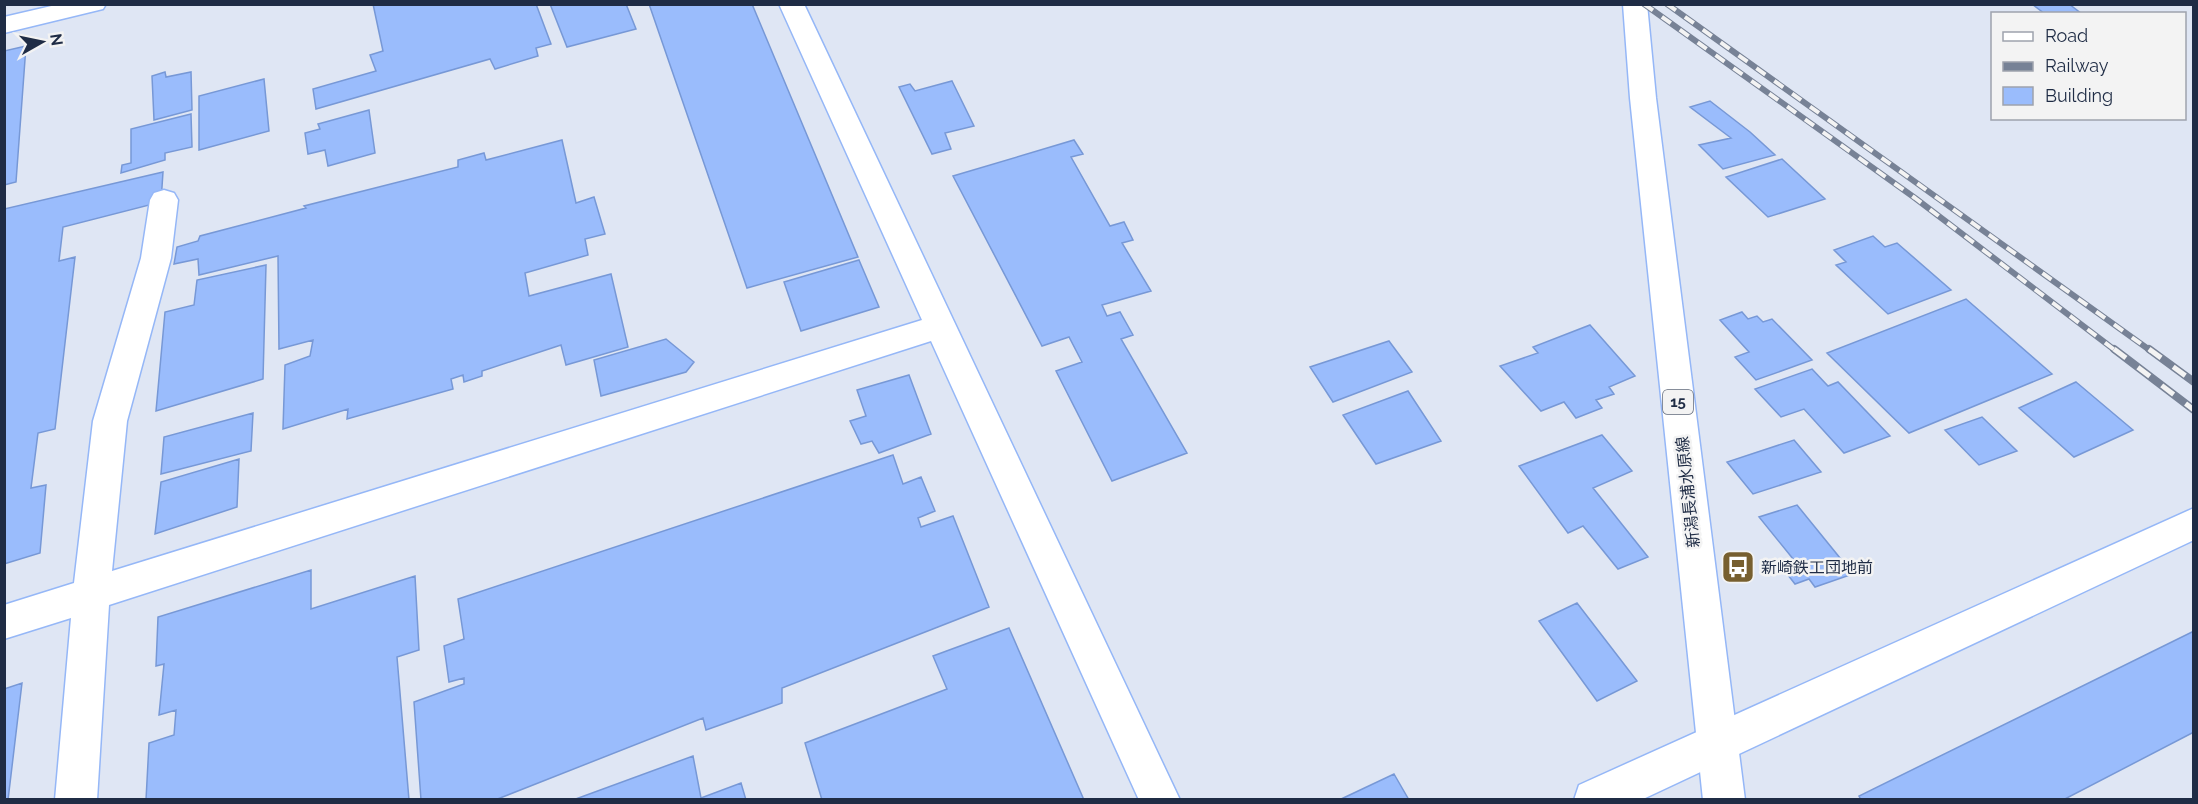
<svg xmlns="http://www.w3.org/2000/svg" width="2198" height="804" font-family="Raleway,'Noto Sans JP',sans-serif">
  <rect width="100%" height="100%" fill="#dfe6f4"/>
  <path fill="#9abcfc" stroke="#7798d6" stroke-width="1.5" d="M373,4H536L551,44L536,48L538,56L495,69L490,59L316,109L313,89L376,71L370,55L383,51Z
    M550,4H626L636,29L567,47Z
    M649,4H752L858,257L747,288Z
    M2032,4H2069L2082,14H2045Z
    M26,46L16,182L4,185V51Z
    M165,72L166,77L191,72L192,110L154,120L152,76Z
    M264,79L269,131L199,150V96Z
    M952,81L974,126L945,133L951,149L932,154L899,87L910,84L915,91Z
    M1710,101L1750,132L1775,155L1723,169L1699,145L1731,138L1690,107Z
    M369,110L375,153L328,166L325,150L308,154L305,133L320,129L318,124Z
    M191,114L192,147L165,153V160L121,173L122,165L131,163V129Z
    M562,140L576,203L594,197L605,234L585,239L588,255L525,273L529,296L611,274L628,347L566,365L561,345L482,371V376L464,382L463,375L451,379L453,389L347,419L348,409L283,429L285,365L310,356L313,340L279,349L278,256L199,275L198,259L174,264L177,247L198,241L200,236L306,208L304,206L458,167V160L484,153L486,160Z
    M1074,140L1083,154L1071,157L1110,226L1124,222L1133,240L1122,243L1151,291L1102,305L1107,316L1120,312L1133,335L1121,339L1187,453L1112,481L1056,371L1082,362L1069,337L1042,346L953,176Z
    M1782,159L1825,199L1768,217L1726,177Z
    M163,172L161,202L63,227L59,261L75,257L55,429L38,433L31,488L46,485L40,553L4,564V209Z
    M1873,236L1885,247L1897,243L1951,290L1888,314L1836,265L1846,262L1834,250Z
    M859,260L879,307L801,331L784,282Z
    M266,265L263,379L156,411L165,312L194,305L197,280Z
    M1966,299L2052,374L1909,433L1827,353Z
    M1742,312L1748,319L1757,316L1763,322L1772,319L1812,360L1756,380L1735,357L1749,352L1720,320Z
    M1590,325L1635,376L1609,387L1614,394L1596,400L1602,408L1576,418L1564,402L1541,411L1500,366L1538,353L1533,347Z
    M666,339L694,362L686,372L601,396L594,360Z
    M1389,341L1412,372L1333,402L1310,367Z
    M1812,369L1828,386L1838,382L1890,436L1844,453L1804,409L1781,417L1755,389Z
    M909,375L931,434L879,453L872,441L861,444L850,421L866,416L857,390Z
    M2076,382L2133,430L2074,457L2019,408Z
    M1408,391L1441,441L1376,464L1343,415Z
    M253,413L251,451L161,474L164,437Z
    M1982,417L2017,451L1979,465L1945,430Z
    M1602,435L1632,471L1593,488L1648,557L1618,569L1583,526L1568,533L1519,466Z
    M1794,440L1821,472L1753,494L1727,462Z
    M893,455L903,484L921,477L935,511L918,518L921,527L953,516L989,607L782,688V703L706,730L703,718L495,800H421L414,702L464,684V678L449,682L444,646L464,639L458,599Z
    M239,459L237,507L155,534L161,482Z
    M1797,505L1853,574L1815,587L1809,579L1795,584L1784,570L1798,565L1759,517Z
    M311,570V609L415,576L419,650L397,657L409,800H146L149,743L174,735L176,710L159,715L164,664L156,666L158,617Z
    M1577,603L1637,681L1597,701L1539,621Z
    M1009,628L1084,800H822L805,743L947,689L933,656Z
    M2194,631V732L2063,800H1861L1859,796Z
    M22,683L8,800H4V689Z
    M693,756L701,798L741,783L746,800H573Z
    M1394,774L1409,800H1339Z"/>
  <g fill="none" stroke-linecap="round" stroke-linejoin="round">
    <g stroke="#95b7f7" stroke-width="3">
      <path id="minor" d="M60,4H106L103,9L4,33V17Z
        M779,4H804L1180,800H1139L931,341L109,605L97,800H55L71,618L4,639V605L74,583L93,421L141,258L150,200L154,193L164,190L174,193L178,200L171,258L127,421L112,571L922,320Z
        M2194,508V540L1641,800H1574L1579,785Z"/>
    </g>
    <g stroke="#95b7f7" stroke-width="3">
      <path id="primary" d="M1623,4H1647L1656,98L1745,800H1703L1630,98Z"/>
    </g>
    <use href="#minor" fill="#fff" fill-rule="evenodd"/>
    <use href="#primary" fill="#fff" fill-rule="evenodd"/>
    <g stroke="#778296" stroke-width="6">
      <path id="rail-far1" d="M1644,4L1915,198L2116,351
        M1667,4L2151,351"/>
    </g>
    <g stroke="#778296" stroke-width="8">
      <path id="rail" d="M2114,349L2194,410
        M2149,349L2194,382"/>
    </g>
    <use href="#rail-far1" stroke="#f3f3f3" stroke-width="4" stroke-dasharray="11" stroke-linecap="butt"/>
    <use href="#rail" stroke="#f3f3f3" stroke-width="5" stroke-dasharray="15" stroke-linecap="butt"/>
  </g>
  <defs>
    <g id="bus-square" transform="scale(1.725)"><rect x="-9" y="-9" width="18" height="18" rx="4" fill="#775f2f" stroke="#f3f3f3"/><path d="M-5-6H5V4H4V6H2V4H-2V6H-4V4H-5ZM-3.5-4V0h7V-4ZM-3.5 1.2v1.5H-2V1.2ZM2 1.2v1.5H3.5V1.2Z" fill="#fff"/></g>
  </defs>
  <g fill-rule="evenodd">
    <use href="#bus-square" x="1738" y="567"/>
  </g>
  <g text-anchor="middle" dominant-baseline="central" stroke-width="5" stroke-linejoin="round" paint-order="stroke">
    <rect fill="#f3f3f3" stroke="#5f6879" stroke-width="1.5" x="1663" y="390" width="30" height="24" rx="4.5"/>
    <g font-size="15" font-weight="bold" fill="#1f2c45">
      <text x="1678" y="402">15</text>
    </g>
    <g font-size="16" fill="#1f2c45" stroke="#f3f3f3">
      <text transform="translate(1688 492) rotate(-96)">新潟長浦水原線</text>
    </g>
    <g font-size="16" fill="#1f2c45" stroke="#f3f3f3" text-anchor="start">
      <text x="1761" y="567">新崎鉄工団地前</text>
    </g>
  </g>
  <rect width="2198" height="804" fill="none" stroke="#1f2c45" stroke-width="12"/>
  <rect x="1991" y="12" width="195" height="108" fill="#f3f3f3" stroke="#9ea3ad" stroke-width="1.5"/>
  <rect x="2003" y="32" width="30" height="9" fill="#ffffff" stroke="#9ea3ad" stroke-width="1.5"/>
  <text x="2045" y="42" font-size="18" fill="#1f2c45">Road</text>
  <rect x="2003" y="62" width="30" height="9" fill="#778296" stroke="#9ea3ad" stroke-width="1.5"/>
  <text x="2045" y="72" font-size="18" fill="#1f2c45">Railway</text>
  <rect x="2003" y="87" width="30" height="18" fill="#9abcfc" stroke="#9ea3ad" stroke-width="1.5"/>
  <text x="2045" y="102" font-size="18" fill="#1f2c45">Building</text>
  <g transform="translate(42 42) rotate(81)" stroke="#f3f3f3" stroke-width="4.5" paint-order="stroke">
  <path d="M0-4.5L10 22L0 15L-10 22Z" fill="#1f2c45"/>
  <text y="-9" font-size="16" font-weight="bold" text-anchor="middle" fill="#1f2c45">N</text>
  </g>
</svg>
